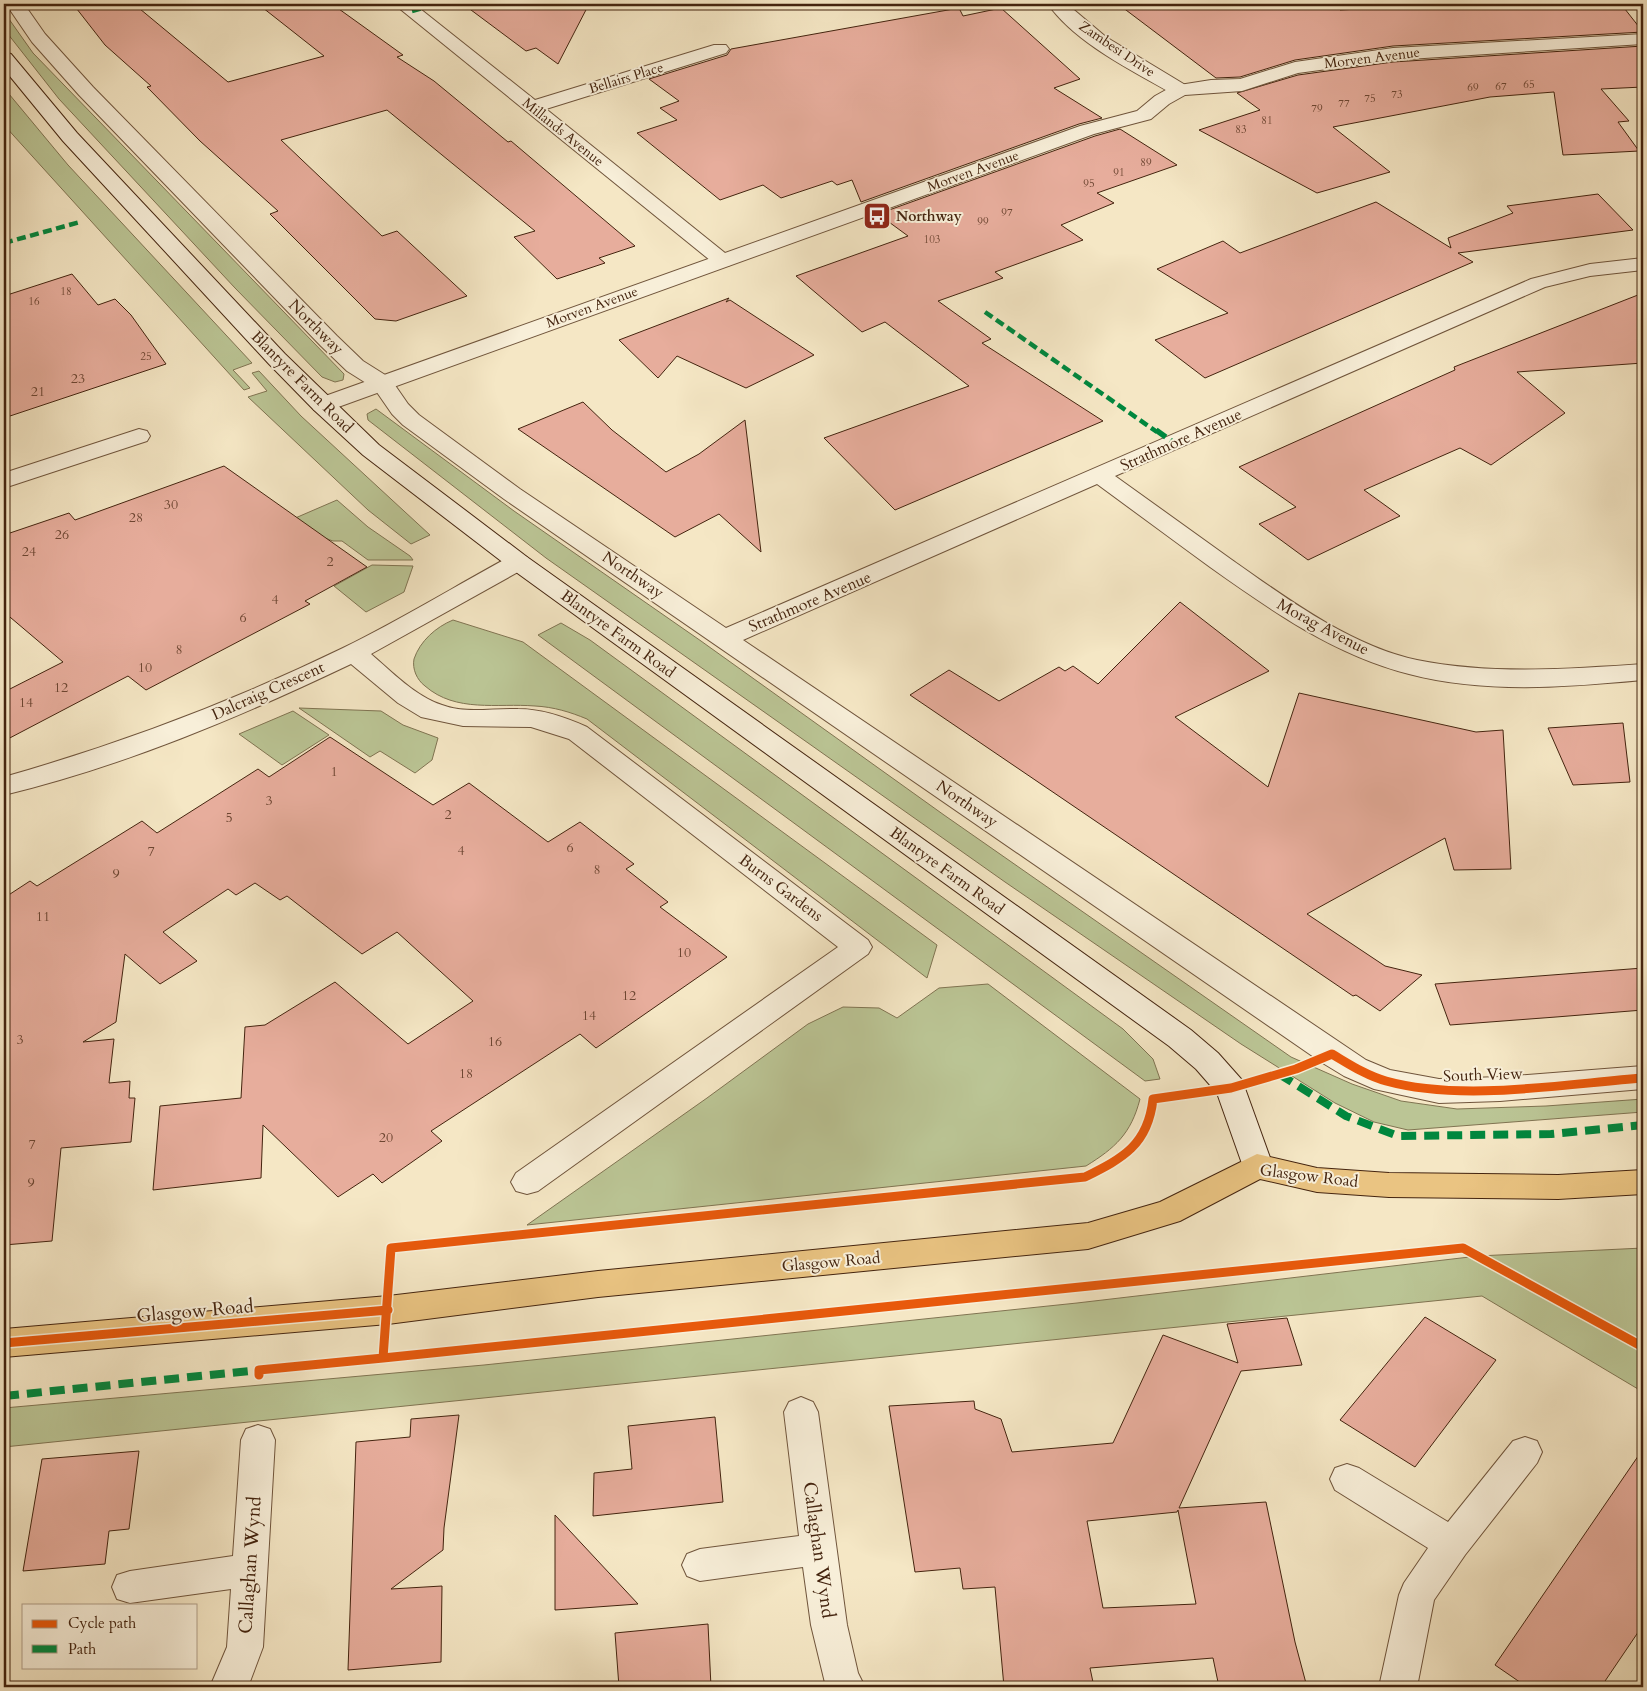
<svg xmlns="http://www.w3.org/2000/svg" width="1647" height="1691" font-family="Cardo,serif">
  <rect width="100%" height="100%" fill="#f5e7c5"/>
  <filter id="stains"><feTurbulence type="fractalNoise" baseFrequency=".004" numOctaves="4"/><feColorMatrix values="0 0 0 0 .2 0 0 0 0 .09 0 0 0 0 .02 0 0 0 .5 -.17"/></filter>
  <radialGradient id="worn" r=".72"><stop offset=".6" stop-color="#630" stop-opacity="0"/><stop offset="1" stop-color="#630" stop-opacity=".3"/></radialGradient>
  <path fill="#bbc595" stroke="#807452" d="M4,12L33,53L344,374L343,380L335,382L322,377L235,288L59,99L4,29Z
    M4,88L68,165L252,363L233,370L250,388L244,390L4,125Z
    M259,371L301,416L430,535L411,544L368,510L248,397L267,391L252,373Z
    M376,409L514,511L701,641L944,815L1291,1057L1352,1084L1401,1101L1457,1109L1546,1106L1643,1099V1112L1408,1130L1374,1122L1335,1103L1241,1044L1005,882L546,558L368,420L367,414Z
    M337,500L368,527L410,556L413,560H368L342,541H333L319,536L249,538Z
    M372,565L413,566L404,592L366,612L334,586Z
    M453,620L523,642L937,945L927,978L587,719C570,712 554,707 535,706C497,703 456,713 425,686C417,680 412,669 414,659C420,641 436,627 453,620Z
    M561,623L590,640L1123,1029L1153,1059L1160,1079L1145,1081L538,635Z
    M299,708L381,711L403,725L438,738L432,760L415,773L380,751L370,757Z
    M293,711L329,735L282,765L239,734Z
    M988,984L1140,1099C1131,1134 1115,1148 1086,1166L527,1225L707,1098L808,1024L843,1007L879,1008L897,1018L939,988Z
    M1643,1248V1392L1482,1296L4,1447V1408L484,1365L1077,1303L1478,1256Z"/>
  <path fill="#e7ad9c" stroke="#44240f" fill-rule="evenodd" d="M73,4H134L228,82L324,56L258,4H332L403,55L397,57L434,81L508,142L511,141L635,246L599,258L605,263L557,279L514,237L535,231L387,110L281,140L382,236L397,231L467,296L396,321L375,319L270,214L278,211L200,141L147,87L151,86L105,45Z
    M463,4H589L558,64L536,48L526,51Z
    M1118,4H1334L1340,10L1459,4H1621L1643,32L1393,46L1295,60L1240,77L1216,78Z
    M959,8L963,16L1001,8L1080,79L1054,88L1102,118L1079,124L861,202L852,180L837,185L832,181L781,198L763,185L720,200L637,133L677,120L660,108L679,101L649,79L727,55L731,49Z
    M1643,46V87L1601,89L1629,121L1618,122L1639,151L1563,155L1554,92L1490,97L1333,127L1390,172L1317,193L1199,130L1260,110L1237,93L1298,75L1393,62Z
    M1120,129L1177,165L1097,193L1114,203L1061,225L1083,240L995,272L1003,278L938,301L991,339L982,343L1103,421L895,510L824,438L969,386L885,322L862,332L796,276L908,236L878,214L1095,136Z
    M1598,194L1633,230L1458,253L1473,262L1205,378L1155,340L1228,313L1157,269L1223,241L1240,253L1376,202L1451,248L1448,238L1513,213L1507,206Z
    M72,274L98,305L115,299L131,315L166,364L4,418V296Z
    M1643,293V363L1517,372L1565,413L1491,465L1460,448L1364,490L1400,516L1308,560L1259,524L1296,507L1239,467L1455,370L1454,367Z
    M729,298L726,302L730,300L814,355L746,388L677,356L658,378L619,340Z
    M583,402L612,430L666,472L699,454L745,420L761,552L719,514L675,537L518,429Z
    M224,466L367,567L305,601L310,604L146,690L128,676L4,741V692L63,662L4,612V535L69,513L75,520Z
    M1180,602L1269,671L1175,717L1268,787L1299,693L1476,732L1503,730L1511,869L1454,870L1445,838L1307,914L1385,966L1422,975L1380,1011L1356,995L1353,996L910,695L949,670L999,701L1059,667L1065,671L1073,666L1098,684Z
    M1623,723L1630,782L1573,785L1548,728Z
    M330,737L433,805L469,783L548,842L580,822L634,864L626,869L668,902L660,907L727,957L596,1048L580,1034L431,1131L442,1141L382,1183L373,1174L338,1197L263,1125L261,1178L153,1190L160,1106L241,1098L245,1027L265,1025L335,982L408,1044L473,1001L397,932L362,954L287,896L280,900L255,883L236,895L228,889L163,932L197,961L160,984L125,954L116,1022L83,1042L114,1039L109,1083L130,1081L129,1098H135L131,1142L61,1148L52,1241L4,1245V898L30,881L37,886L142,821L157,833L258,769L269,777Z
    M1643,968V1010L1556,1017L1450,1025L1435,984Z
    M1425,1317L1496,1360L1415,1467L1340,1420Z
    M1287,1318L1302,1365L1241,1371L1179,1508L1266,1502L1295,1642L1307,1687H1219L1213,1658L1090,1668L1094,1687H1004L995,1587L963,1589L960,1568L915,1572L889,1406L974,1401L975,1409L1001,1419L1012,1452L1113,1443L1163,1335L1238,1363L1227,1324ZM1178,1510L1196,1604L1103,1608L1087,1521L1177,1512Z
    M459,1415L444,1528L443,1550L391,1589L442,1586L441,1662L348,1670L356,1442L410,1437L411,1419Z
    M715,1417L723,1502L593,1516L594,1473L632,1469L628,1426Z
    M1643,1449V1625L1601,1687H1527L1495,1665Z
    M139,1451L129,1529L109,1531L105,1564L23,1571L42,1459Z
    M555,1515L638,1604L555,1610Z
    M708,1624L711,1687H619L615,1633Z"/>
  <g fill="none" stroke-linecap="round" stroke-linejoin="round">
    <g stroke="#70553c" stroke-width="2">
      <path id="minor" d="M6,4H24L45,34L93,87L337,336L363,361L390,378L408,404L419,415L520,489L726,628L1531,279L1590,264L1643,258V270L1590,276L1545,287L1115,476C1154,504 1193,532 1232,560C1286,598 1351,646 1417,660C1492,675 1568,669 1643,664V680C1567,687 1485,694 1409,674C1334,655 1272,611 1210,567C1172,539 1135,512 1097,484L743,640L1366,1060L1390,1070L1439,1079L1500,1077L1643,1066V1089L1500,1101L1439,1103L1374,1089L1344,1076L1321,1062L504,499L403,425L392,414L374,388L347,371L321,346L79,95L32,42Z
        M394,4H414L535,100L714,45H726L729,49L726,53L546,109L730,257L733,261L730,265L723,267L716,265Z
        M1048,4H1067L1106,37L1187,86L1189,90L1187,94H1173C1133,71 1075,43 1048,4Z
        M139,429L147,431L150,436L147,441L4,488V473Z
        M518,555L527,557L530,562L527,567L371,654C392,672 415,696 442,705C465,714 493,708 518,709C542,709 565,717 587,727L868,940L872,947L868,954L538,1191L527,1194L516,1191L511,1182L516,1173L838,947L569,739L531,727L463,726L421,717L398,703L351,664C240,717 124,766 4,795V777C120,744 234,701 343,648C400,620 454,587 509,557Z
        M801,1397L813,1402L818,1412L847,1625L858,1673L865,1687H826L811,1625L803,1567L700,1581L687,1576L682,1565L687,1554L700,1549L799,1536L784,1412L789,1402Z
        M258,1425L270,1429L275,1440L263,1647L248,1687H210L227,1647L231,1589L130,1603L117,1599L112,1587L117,1575L130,1571L233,1556L241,1440L246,1429Z
        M1525,1437L1537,1441L1542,1452L1537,1463L1465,1555L1434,1600L1417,1687H1379L1399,1595L1404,1583L1428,1548L1335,1490L1330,1479L1335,1468L1347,1464L1359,1468L1448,1522L1513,1441Z"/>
    </g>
    <g stroke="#70553c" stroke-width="2">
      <path id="tertiary" d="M1643,34V44L1393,60L1298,73L1242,91L1185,95L1169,104L1151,119L1094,134L330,410L322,412L314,410L311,405L314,400L1080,126L1137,111L1155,96L1173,86L1211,80L1240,79L1295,62L1393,48Z"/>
    </g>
    <g stroke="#44240f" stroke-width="2">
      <path id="secondary" d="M4,52L11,54L77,133L285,354L379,445L527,557L1191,1030L1218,1053L1242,1080L1273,1166L1268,1175L1257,1178L1246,1175L1217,1093L1196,1069L1169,1046L509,567L363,455L314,410L269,364L63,141L4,69Z"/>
    </g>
    <g stroke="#44240f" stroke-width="2">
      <path id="primary" d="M1257,1154L1317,1168L1389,1173L1558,1175L1643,1170V1194L1558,1199L1389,1197L1317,1192L1260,1179L1180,1221L1088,1249L598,1297L388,1324L4,1357V1329L388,1296L598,1271L1088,1223L1160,1202Z"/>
    </g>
    <use href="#minor" fill="#f8efd9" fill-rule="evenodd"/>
    <use href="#tertiary" fill="#f8efd9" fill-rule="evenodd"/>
    <use href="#secondary" fill="#f8efd9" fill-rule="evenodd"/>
    <use href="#primary" fill="#eac482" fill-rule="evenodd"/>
    <path stroke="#00873e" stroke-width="4.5" stroke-dasharray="9 4.5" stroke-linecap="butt" d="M412,11L437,4
      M4,243L80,222
      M985,312L1157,432"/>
    <path stroke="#00873e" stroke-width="5.5" stroke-dasharray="12 5.5" stroke-linecap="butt" d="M1156,430L1174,443"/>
    <path stroke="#00873e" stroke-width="8" stroke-dasharray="15 8" stroke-linecap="butt" d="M1279,1074L1346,1116L1398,1136L1551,1134L1643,1125
      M4,1396L259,1370"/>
    <g stroke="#f8efd9" stroke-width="12">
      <path id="cycleway" d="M1643,1078C1564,1084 1462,1102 1386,1081C1367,1076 1349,1064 1332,1054L1296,1069L1231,1088L1153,1099C1148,1145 1123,1158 1085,1177L391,1248L383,1358L1463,1248L1643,1347
        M4,1343L388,1310
        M259,1375V1370L383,1358"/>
    </g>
    <use href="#cycleway" stroke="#e8590c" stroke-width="9"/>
  </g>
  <defs>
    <g id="bus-square" transform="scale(1.4375)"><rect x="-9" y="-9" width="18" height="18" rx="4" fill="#8f2418" stroke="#f8efd9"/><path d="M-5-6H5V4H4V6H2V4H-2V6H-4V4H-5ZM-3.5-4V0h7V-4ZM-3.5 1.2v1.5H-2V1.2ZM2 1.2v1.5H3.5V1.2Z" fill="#fff"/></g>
  </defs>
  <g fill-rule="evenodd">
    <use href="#bus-square" x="877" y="216"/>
  </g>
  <g text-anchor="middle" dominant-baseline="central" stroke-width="4" stroke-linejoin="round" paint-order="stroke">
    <g font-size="11" fill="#6d4632">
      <text x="1529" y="84">65</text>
      <text x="1501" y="86">67</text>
      <text x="1473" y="87">69</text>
      <text x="1397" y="94">73</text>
      <text x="1370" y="98">75</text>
      <text x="1344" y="103">77</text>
      <text x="1317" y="108">79</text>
      <text x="1267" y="120">81</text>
      <text x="1241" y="129">83</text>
      <text x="1146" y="162">89</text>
      <text x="1119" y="172">91</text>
      <text x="1089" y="183">95</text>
      <text x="1007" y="212">97</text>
      <text x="983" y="221">99</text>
      <text x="932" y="239">103</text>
      <text x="66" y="291">18</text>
      <text x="34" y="301">16</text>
      <text x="146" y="356">25</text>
    </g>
    <g font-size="14" fill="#44240f" stroke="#f8efd9">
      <text transform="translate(1117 49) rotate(34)">Zambesi Drive</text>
      <text transform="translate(1372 58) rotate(-7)">Morven Avenue</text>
      <text transform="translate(626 78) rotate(-17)">Bellairs Place</text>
      <text transform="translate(563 132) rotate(39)">Millands Avenue</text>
      <text transform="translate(973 171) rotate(-20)">Morven Avenue</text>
      <text transform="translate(592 307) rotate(-20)">Morven Avenue</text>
    </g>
    <g font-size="14" font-weight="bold" fill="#44240f" stroke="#f8efd9" text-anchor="start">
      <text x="896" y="216">Northway</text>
    </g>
    <g font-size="14" fill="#6d4632">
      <text x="78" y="378">23</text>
      <text x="38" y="391">21</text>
      <text x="171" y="504">30</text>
      <text x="136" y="517">28</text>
      <text x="62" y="534">26</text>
      <text x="29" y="551">24</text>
      <text x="330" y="561">2</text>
      <text x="275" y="599">4</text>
      <text x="243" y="617">6</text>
      <text x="179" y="649">8</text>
      <text x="145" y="667">10</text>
      <text x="61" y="687">12</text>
      <text x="26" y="702">14</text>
      <text x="334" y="771">1</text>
      <text x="269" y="800">3</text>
      <text x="448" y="814">2</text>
      <text x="229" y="817">5</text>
      <text x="570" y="847">6</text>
      <text x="461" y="850">4</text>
      <text x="151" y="851">7</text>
      <text x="597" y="869">8</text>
      <text x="116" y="873">9</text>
      <text x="43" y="916">11</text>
      <text x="684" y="952">10</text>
      <text x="629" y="995">12</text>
      <text x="589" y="1015">14</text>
      <text x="20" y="1039">3</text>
      <text x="495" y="1041">16</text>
      <text x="466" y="1073">18</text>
      <text x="386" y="1137">20</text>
      <text x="32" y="1144">7</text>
      <text x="31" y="1182">9</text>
    </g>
    <g font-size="16" fill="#44240f" stroke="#f8efd9">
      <text transform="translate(316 327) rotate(45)">Northway</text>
      <text transform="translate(302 382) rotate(45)">Blantyre Farm Road</text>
      <text transform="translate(1181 440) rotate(-24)">Strathmore Avenue</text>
      <text transform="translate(633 575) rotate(34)">Northway</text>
      <text transform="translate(810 602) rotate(-23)">Strathmore Avenue</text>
      <text transform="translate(1323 627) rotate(28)">Morag Avenue</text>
      <text transform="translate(618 634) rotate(36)">Blantyre Farm Road</text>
      <text transform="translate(268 691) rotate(-24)">Dalcraig Crescent</text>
      <text transform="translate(967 804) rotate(34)">Northway</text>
      <text transform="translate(947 871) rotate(36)">Blantyre Farm Road</text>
      <text transform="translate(781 888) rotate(37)">Burns Gardens</text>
      <text transform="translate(1483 1075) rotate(-2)">South View</text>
      <text transform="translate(1309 1176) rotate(7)">Glasgow Road</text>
      <text transform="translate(831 1262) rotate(-5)">Glasgow Road</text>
    </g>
    <g font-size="19" fill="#44240f" stroke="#f8efd9">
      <text transform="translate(195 1311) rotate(-5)">Glasgow Road</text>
      <text transform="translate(819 1550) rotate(82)">Callaghan Wynd</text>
      <text transform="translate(250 1565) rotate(-86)">Callaghan Wynd</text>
    </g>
  </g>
  <rect width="1647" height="1691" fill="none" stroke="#f5e7c5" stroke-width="20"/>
  <rect x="5" y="5" width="1637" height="1681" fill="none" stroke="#44240f" stroke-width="2.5"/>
  <rect x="10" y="10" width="1627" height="1671" fill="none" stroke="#44240f"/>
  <rect x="22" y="1604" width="175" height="65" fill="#f8efd9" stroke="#b09e88"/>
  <rect x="32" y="1620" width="25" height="8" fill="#e8590c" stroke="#b09e88"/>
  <text x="68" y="1628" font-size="15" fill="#44240f">Cycle path</text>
  <rect x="32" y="1645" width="25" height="8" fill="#00873e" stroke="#b09e88"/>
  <text x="68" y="1654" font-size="15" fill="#44240f">Path</text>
  <rect width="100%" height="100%" filter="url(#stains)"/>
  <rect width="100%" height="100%" fill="url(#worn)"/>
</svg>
